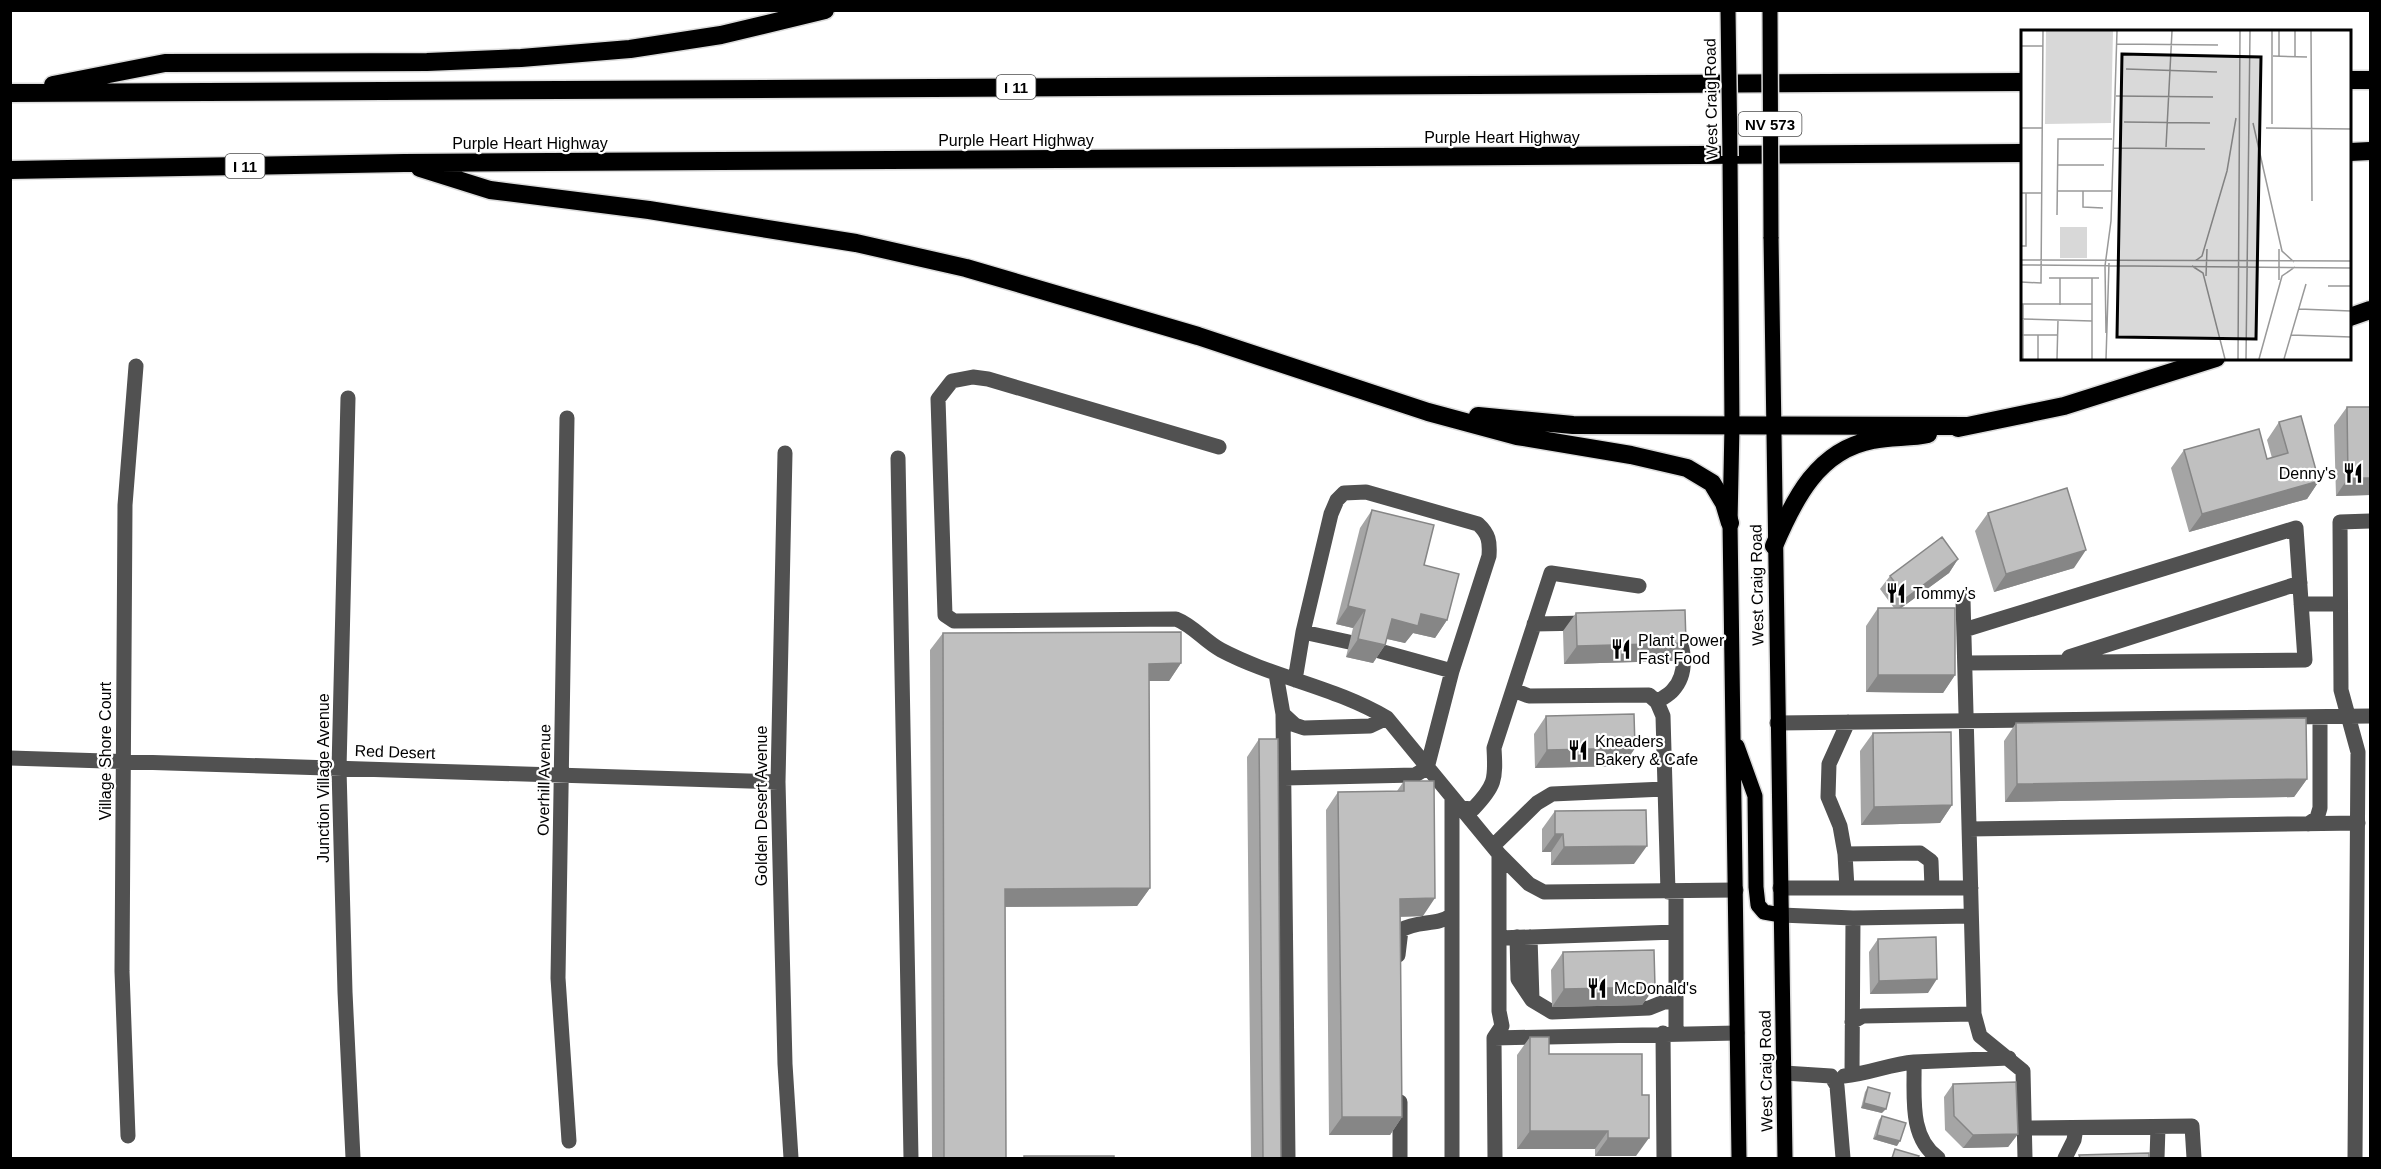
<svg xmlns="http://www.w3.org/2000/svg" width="2381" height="1169" font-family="Arial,sans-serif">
  <rect width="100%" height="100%" fill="#fff"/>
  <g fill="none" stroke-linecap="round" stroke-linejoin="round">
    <g stroke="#dbdbdb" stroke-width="18">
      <path id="major" d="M1730,156L1732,426L1730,523L1739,1158
        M1771,237L1785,1158
        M1737,746L1755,796L1756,887L1758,905L1764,912L1781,915"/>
    </g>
    <g stroke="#dbdbdb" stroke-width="21">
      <path id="highway" d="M2350,80H2370
        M53,85L165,63L427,62L521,58L630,49L721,35L825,10
        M10,93L2022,82
        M2350,152L2370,151
        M420,168L490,190L649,210L856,243L966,268L1198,336L1428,412L1517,436L1631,455L1687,468L1712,483L1724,503L1730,523
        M10,170L404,163L2022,153
        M2350,317L2370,310
        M1478,416L1573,425L1967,426
        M1958,428L2064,406L2216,358
        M1774,546C1794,499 1818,450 1873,440C1891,436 1910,438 1928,434"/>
    </g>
    <path stroke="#515151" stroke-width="15" d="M348,398L339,769L345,992L353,1158
      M567,418L558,978L569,1141
      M1219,447L988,379L973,377L952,381L938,399L945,615L954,621L1176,619C1194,626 1204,641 1221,650C1274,678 1335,687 1387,718L1499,854L1529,884L1544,892L1736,890
      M785,453L778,782L785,1064L791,1158
      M898,458L911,1158
      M1963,600L1974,1014L1980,1036L2023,1071L2025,1158
      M2301,604H2340
      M1534,624L1587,623
      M1964,630L2296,528L2305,660L1965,663
      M1376,650L1452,671
      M2069,657L2300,583
      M1276,674L1283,714L1288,1158
      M1295,680L1303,632
      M1513,690L1529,696L1649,695L1657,702L1663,716L1668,892
      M1657,702C1662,698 1669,695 1673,690C1688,674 1685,647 1675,630
      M1283,714L1295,725L1304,728L1370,726L1387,718
      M1777,723L2370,716
      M10,758L778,782
      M1284,778L1415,775L1427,768L1452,671L1489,556C1490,542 1489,534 1478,524L1366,492L1344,493L1337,500L1331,514L1303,632L1349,642
      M1460,808L1473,809C1495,786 1496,780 1494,748L1551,573L1639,586
      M2308,824L2317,818L2320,808V717
      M1969,829L2358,823
      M1493,846L1537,803L1552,794L1664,789
      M1845,854L1840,826L1828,797L1829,764L1848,722
      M1780,888H1971
      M1847,888L1845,854L1920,853L1931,861L1932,888
      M1781,915L1853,918L1971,916
      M1517,937L1518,979L1532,1000
      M1530,937L1532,1000L1552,1012L1649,1008L1664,1002H1676
      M1499,938L1676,932
      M1398,955L1401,930C1418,920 1437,926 1452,915
      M1852,1022L1863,1016L1974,1014
      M1663,1033L1664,1158
      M1676,1033V892
      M1494,1038L1502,1026L1499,1011V854
      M1784,1073L1831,1076L1837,1086L1843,1158
      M1852,1075L1853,918
      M1844,1076C1869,1074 1890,1064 1914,1062
      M1400,1102V1158
      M2026,1128L2192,1126L2194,1158
      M128,1136L122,971L125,505L136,366
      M1452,1158V799
      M1495,1158L1494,1038L1737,1033
      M1938,1158C1908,1137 1915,1094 1914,1062L2009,1058
      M2065,1158L2074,1140L2076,1128
      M2157,1158L2158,1127
      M2355,1158L2358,752L2341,690L2340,522L2370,521"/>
    <use href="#major" stroke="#000" stroke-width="15"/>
    <use href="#highway" stroke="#000" stroke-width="18"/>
    <g stroke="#dbdbdb" stroke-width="18" stroke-linecap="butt">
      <path id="major-bridge" d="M1728,10L1730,156
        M1770,10L1771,237"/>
    </g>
    <use href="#major-bridge" stroke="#000" stroke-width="15"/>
  </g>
  <path fill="#a5a5a5" d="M2347,407L2370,495L2336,496L2334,425Z
    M2279,422L2319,481L2307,499L2189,532L2171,468L2184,450L2267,459L2272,458L2267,440Z
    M1372,510L1424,565L1447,620L1435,638L1413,633L1405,643L1387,639L1385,645L1373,663L1346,657L1353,628L1336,624L1360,528Z
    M1988,513L2074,568L1994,592L1975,531Z
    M1958,559L1949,573L1901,608L1955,675L1943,693L1866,692V626L1878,608H1894L1880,589L1890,576Z
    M1576,613L1673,661L1564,664L1563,631Z
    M943,633L1181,663L1169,681H1149L1150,888L1137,906L1005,907L1006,1158H932L930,650Z
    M1546,716L1635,748L1623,766L1535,768L1534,734Z
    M2016,723L2307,779L2294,797L2005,802L2004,741Z
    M1873,733L1952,805L1940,823L1861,825L1860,751Z
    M1259,739L1281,1158H1251L1247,757Z
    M1404,781L1423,916L1400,917L1402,1117L1390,1135H1329L1326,810L1338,792L1397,791Z
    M1555,811L1634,864L1551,865V852H1542V829Z
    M1878,939L1928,993L1870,994L1869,952Z
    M1563,952L1655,987L1642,1005L1552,1007L1551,970Z
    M1530,1037L1549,1054L1642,1095L1636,1156H1595V1149H1517V1055Z
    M1953,1084L2018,1134L2008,1147L1963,1148L1945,1130L1944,1097Z
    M1868,1087L1882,1113L1861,1108L1865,1092Z
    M1882,1116L1897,1146L1873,1139L1879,1120Z"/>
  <path fill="#868686" d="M2348,478H2370V495L2336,496Z
    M2319,481L2307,499L2189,532L2202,514Z
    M2086,550L2074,568L1994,592L2006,574Z
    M1958,559L1949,573L1897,611L1906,598Z
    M1348,606L1365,610L1353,628L1336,624Z
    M1421,614L1447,620L1435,638L1413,633L1405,643L1379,637L1392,619Z
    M1358,639L1385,645L1373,663L1346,657Z
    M1686,643L1673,661L1564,664L1577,646Z
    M1181,663L1169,681H1137L1149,664Z
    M1878,675H1955L1943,693L1866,692Z
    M1635,748L1623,766L1535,768L1547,750Z
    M2307,779L2294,797L2005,802L2017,784Z
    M1952,805L1940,823L1861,825L1874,807Z
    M1555,834H1563L1551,852H1542Z
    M1647,846L1634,864L1551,865L1564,847Z
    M1150,888L1137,906L992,907L1005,889Z
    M1435,898L1423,916L1388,917L1400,899Z
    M1937,979L1928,993L1870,994L1879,981Z
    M1655,987L1642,1005L1552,1007L1564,989Z
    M1864,1103L1886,1109L1882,1113L1861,1108Z
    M1342,1117H1402L1390,1135H1329Z
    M1530,1131H1608L1595,1149H1517Z
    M2018,1134L2008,1147L1963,1148L1973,1135Z
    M1877,1135L1900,1141L1897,1146L1873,1139Z
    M1608,1138H1649L1636,1156H1595Z"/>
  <path fill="#c0c0c0" stroke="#868686" stroke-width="1.5" d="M2347,407H2370V478H2348Z
    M2301,416L2319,481L2202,514L2184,450L2259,429L2267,459L2288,453L2279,422Z
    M2067,488L2086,550L2006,574L1988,513Z
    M1372,510L1434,525L1424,565L1459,574L1447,620L1421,614L1418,626L1392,619L1385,645L1358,639L1365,610L1348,606Z
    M1942,537L1958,559L1906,598L1890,576Z
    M1878,608H1955V675H1878Z
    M1685,610L1686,643L1577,646L1576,613Z
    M1181,632V663L1149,664L1150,888L1005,889L1006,1158H944L943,633Z
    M1634,714L1635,748L1547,750L1546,716Z
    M2306,718L2307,779L2017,784L2016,723Z
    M1951,732L1952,805L1874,807L1873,733Z
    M1259,739H1278L1281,1158H1263Z
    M1404,781H1434L1435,898L1400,899L1402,1117H1342L1338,792L1404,791Z
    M1646,810L1647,846L1564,847L1563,834H1555V811Z
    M1936,937L1937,979L1879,981L1878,939Z
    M1654,950L1655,987L1564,989L1563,952Z
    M1530,1037H1549V1054H1642V1095H1649V1138H1608V1131H1530Z
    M2016,1082L2018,1134L1973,1135L1954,1116L1953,1084Z
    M1868,1087L1890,1093L1886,1109L1864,1103Z
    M1882,1116L1906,1123L1900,1141L1877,1135Z
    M1895,1149L1919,1156L1918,1158H1892Z
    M2149,1153V1158H2080L2079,1155Z
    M1024,1156H1114V1158H1024Z"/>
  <defs>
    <g id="restaurant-bare" transform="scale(1.62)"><path d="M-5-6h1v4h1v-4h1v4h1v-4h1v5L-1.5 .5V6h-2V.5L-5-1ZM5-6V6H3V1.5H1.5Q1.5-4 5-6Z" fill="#000" stroke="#fff" stroke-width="2.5" paint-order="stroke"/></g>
  </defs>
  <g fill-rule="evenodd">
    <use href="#restaurant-bare" x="2353" y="473"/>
    <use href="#restaurant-bare" x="1896" y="593"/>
    <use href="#restaurant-bare" x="1621" y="649"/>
    <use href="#restaurant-bare" x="1578" y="750"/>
    <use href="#restaurant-bare" x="1597" y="988"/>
  </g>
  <g text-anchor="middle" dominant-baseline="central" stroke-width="4.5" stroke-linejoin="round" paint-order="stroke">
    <g fill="#fff" stroke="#4c4c4c" stroke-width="1.5">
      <rect x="996.5" y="75" width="39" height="24" rx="4.5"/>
      <rect x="1738.5" y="112" width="63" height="24" rx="4.5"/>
      <rect x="225.5" y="154" width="39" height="24" rx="4.5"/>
    </g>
    <g font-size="15" font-weight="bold" fill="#000">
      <text x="1016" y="87">I 11</text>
      <text x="1770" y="124">NV 573</text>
      <text x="245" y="166">I 11</text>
    </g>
    <g font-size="16" fill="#000" stroke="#fff">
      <text transform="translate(1711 99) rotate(-91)">West Craig Road</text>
      <text x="1502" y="137">Purple Heart Highway</text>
      <text x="1016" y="140">Purple Heart Highway</text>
      <text x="530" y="143">Purple Heart Highway</text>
      <text transform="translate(1757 585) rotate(-91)">West Craig Road</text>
      <text transform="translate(105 751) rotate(-90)">Village Shore Court</text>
      <text transform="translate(395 752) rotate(2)">Red Desert</text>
      <text transform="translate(323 778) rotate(-90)">Junction Village Avenue</text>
      <text transform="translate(544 780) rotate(-89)">Overhill Avenue</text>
      <text transform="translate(761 806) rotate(-90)">Golden Desert Avenue</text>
      <text transform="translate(1766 1071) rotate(-91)">West Craig Road</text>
    </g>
    <g font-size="16" fill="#000" stroke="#fff" text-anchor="start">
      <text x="2336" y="473" text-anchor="end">Denny's</text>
      <text x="1913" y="593">Tommy’s</text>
      <text x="1638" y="640">Plant Power<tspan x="1638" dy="18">Fast Food</tspan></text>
      <text x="1595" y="741">Kneaders<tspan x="1595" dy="18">Bakery &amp; Cafe</tspan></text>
      <text x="1614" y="988">McDonald's</text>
    </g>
  </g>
  <g transform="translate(2021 30)">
    <rect width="330" height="330" fill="#fff"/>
    <path d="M25,1H92L90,93L24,94ZM39,197H66V228H39Z" fill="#d8d8d8"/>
    <path fill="none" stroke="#999" stroke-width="1.5" d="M251,1V94M290,1L291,171M96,14L197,15M0,16H22M252,26L286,27M258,27V1M274,27V1M105,39L196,42M95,66L192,67M103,92L189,93M232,93L261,221L273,232M0,98H21M245,98L330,99M145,117L151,1M92,118L184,119M37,135H83M37,161H91M62,161V177L82,178M0,163H20M36,185L37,109H91M0,216H5V163M0,230L330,231M174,231L181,226L206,141L215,88M0,235L330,238M171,236L182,243L204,329M185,246L186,219M28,248H78M71,248V329M258,250V219M0,252L20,253L22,1M307,256H330M0,274H71M2,274V329M39,275V248M278,279L330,281M0,289L71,291M85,303L84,236L90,191L96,1M1,305H37M17,305V329M270,305L330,307M36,329L37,290M85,329L88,233M217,329L219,1M225,329L229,1M238,329L261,246L274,237M263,329L285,254"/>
    <path fill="#000" fill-opacity="0.15" stroke="#000" stroke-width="3" d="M101,24L240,27L235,309L96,307Z"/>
    <rect width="330" height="330" fill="none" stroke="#000" stroke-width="3"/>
  </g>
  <rect width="2381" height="1169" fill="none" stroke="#000000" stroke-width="24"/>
</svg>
